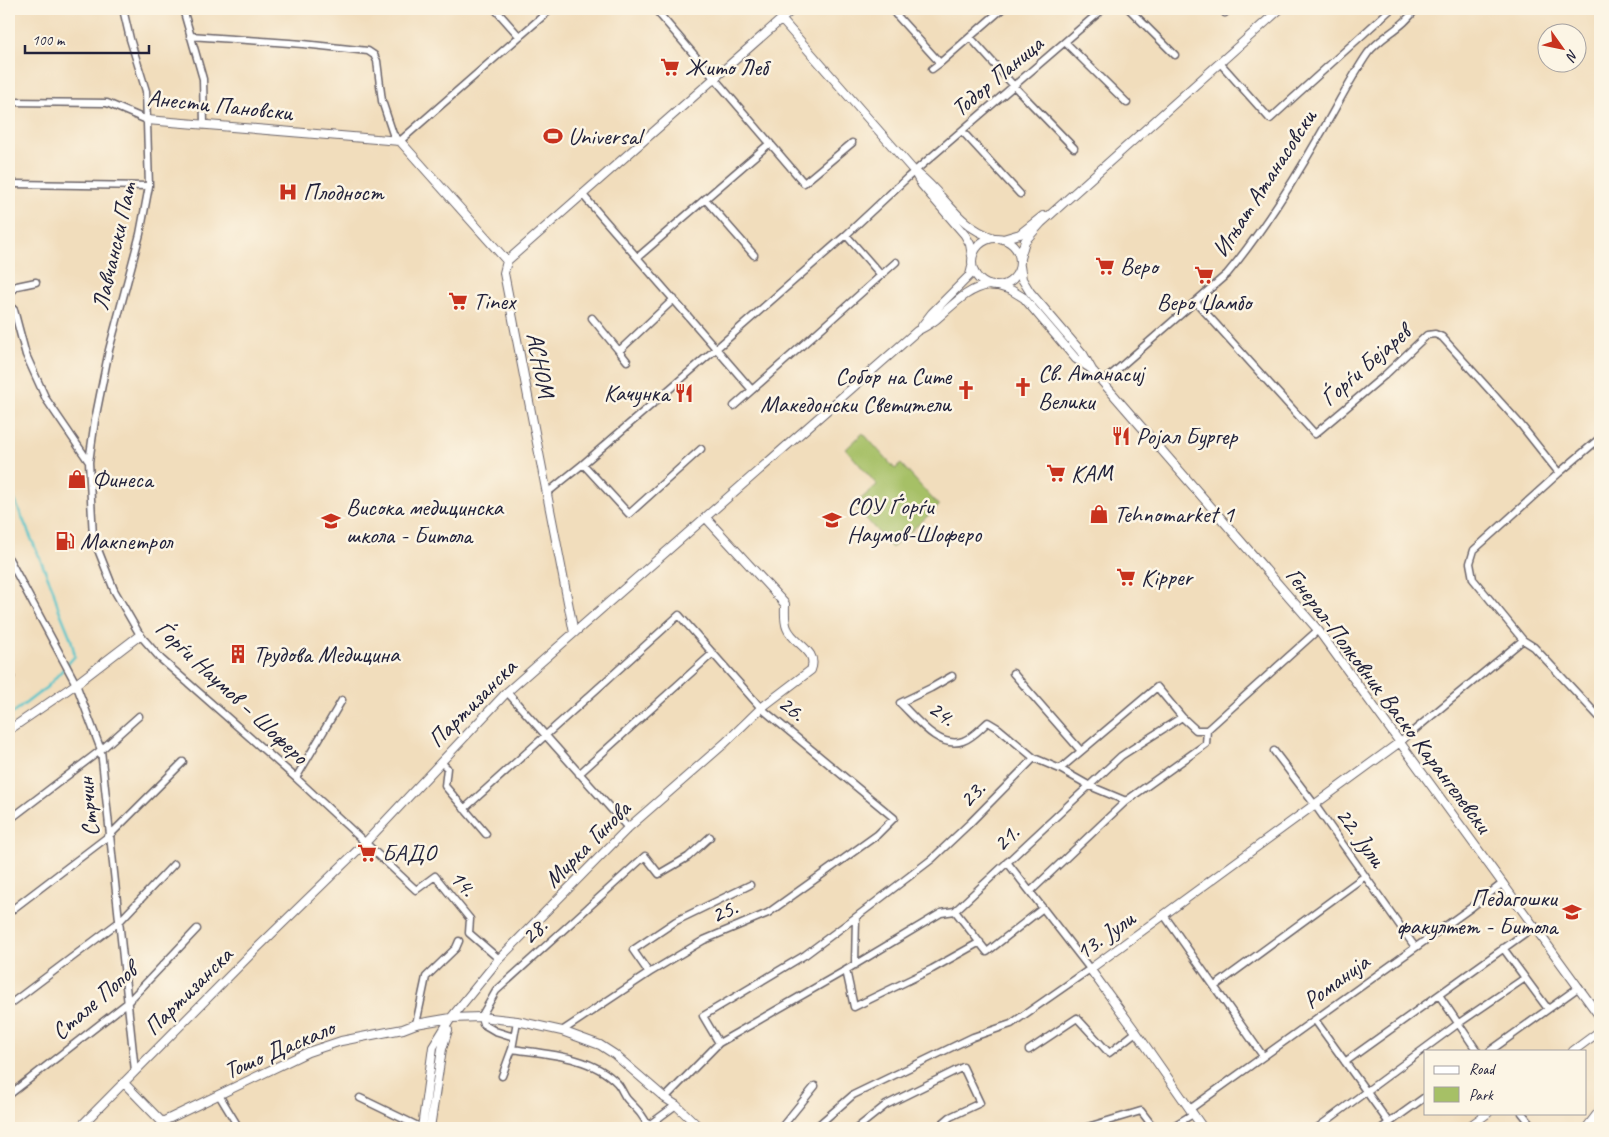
<svg xmlns="http://www.w3.org/2000/svg" width="1609" height="1137" font-family="Caveat,sans-serif">
  <rect width="100%" height="100%" fill="#fcf5e5"/>
  <filter id="ink" filterUnits="userSpaceOnUse"><feTurbulence type="fractalNoise" baseFrequency=".02" numOctaves="2"/><feDisplacementMap in="SourceGraphic" scale="10" xChannelSelector="R" yChannelSelector="G"/><feConvolveMatrix kernelMatrix="1 2 1 2 8 2 1 2 1" color-interpolation-filters="sRGB"/></filter>
  <filter id="wash" filterUnits="userSpaceOnUse"><feTurbulence type="fractalNoise" baseFrequency=".0096" numOctaves="4" result="noise"/><feDisplacementMap in="SourceGraphic" scale="20" xChannelSelector="R" yChannelSelector="G"/><feGaussianBlur stdDeviation="1.12" result="paint"/><feColorMatrix in="noise" values="0 0 0 0 0 0 0 0 0 0 0 0 0 0 0 0 0 1.4 0 .05"/><feComposite in="paint" operator="in"/></filter>
  <g filter="url(#wash)">
    <rect width="100%" height="100%" fill="#f1ddbc"/>
    <path fill="#a6c066" stroke="#647150" d="M863,433L895,469L901,464L939,506L892,548L854,505L877,485L846,449Z"/>
    <g fill="none" stroke-linecap="round" stroke-linejoin="round">
      <path stroke="#56c4ca" stroke-width="2.5" d="M9,487L53,589L58,607L71,639L75,656L47,687L9,716"/>
    </g>
  </g>
  <g filter="url(#ink)">
    <g fill="none" stroke-linecap="round" stroke-linejoin="round">
      <g stroke="#6a6368" stroke-width="9">
        <path id="minor" d="M123,9L130,39L146,91L149,186L140,234L109,350L95,420L89,462L93,537L114,590L140,635L161,659L296,778L416,890L435,876L470,919L469,933L499,959
          M183,9L203,79L204,125
          M495,9L519,36
          M655,9L804,183L852,143
          M891,9L940,63L1002,9
          M1129,9L1175,55
          M1222,9L1225,13
          M896,15L904,9
          M190,36L303,44L368,51L374,55L377,61L382,101L393,134L400,141L551,9
          M970,37L1014,86L1074,148
          M1066,43L1127,103
          M1220,63L1270,119L1391,9
          M932,69L940,63
          M9,102L107,103L147,120
          M962,131L1020,194
          M13,184L149,186
          M582,194L752,390
          M705,199L754,255
          M846,235L881,275
          M638,257L770,143
          M9,294L17,286L36,282
          M1196,302L1315,434L1385,375L1427,335L1435,334L1442,337L1521,425L1559,473
          M9,305L14,310L26,355L46,399L89,462
          M592,318L619,351L674,299
          M619,351L627,361
          M1103,382L1227,274C1263,231 1292,184 1320,135C1336,108 1350,79 1368,53C1381,36 1405,27 1415,9
          M734,406L896,262
          M1600,438L1559,473L1474,550L1470,563L1473,579L1523,640L1534,647L1600,718
          M583,464L629,514L701,449
          M547,493L583,464L717,348L846,235L908,177L1103,9
          M9,559L76,684L101,750L135,1071
          M1013,673L1081,751
          M9,674L11,677
          M952,676L931,688L900,703C916,718 939,750 963,741C972,738 981,728 988,722L998,728L1034,758L1060,769L1090,786L1126,801
          M507,692L628,828
          M1400,742L1523,640
          M1274,751L1315,805L1415,947
          M441,762L447,768L445,786L486,834
          M1060,769L1157,687L1182,717L1196,730H1207L1318,630
          M579,774L713,653
          M296,778L342,700
          M464,809L679,615L761,708L894,818L877,835L768,913L704,940L649,973L562,1031
          M9,820L101,750L139,716
          M1031,891L1126,801L1206,744L1207,730
          M955,911L987,952L1043,908
          M9,912L110,835L183,762
          M1164,915L1263,1056
          M1503,948L1548,1009
          M855,965L856,917
          M846,970L854,1007L932,969L980,942
          M649,973L633,950L676,921L750,885
          M1215,986L1365,876
          M1439,995L1477,1051
          M9,1005L119,922L174,864
          M1315,1020L1389,1123
          M517,1021L512,1049C546,1054 592,1056 617,1083C621,1087 623,1094 627,1099C637,1110 641,1112 648,1126
          M416,1024L426,977L456,948L459,941
          M514,1037L495,1031L483,1024L481,1017L496,991L645,856L659,874L688,857L710,837
          M719,1043L703,1016L805,955L856,917L932,859L969,824L1034,758
          M1029,1050L1077,1018L1109,1053L1136,1032
          M1490,1051L1579,987
          M1345,1062L1535,926
          M502,1076L512,1049
          M9,1095L127,1003L197,929
          M219,1095L239,1128
          M360,1098L422,1128
          M665,1098L719,1043L846,970L941,913L955,911L1121,756L1182,717
          M1190,1109L1472,907L1503,883
          M1522,1113L1534,1128
          M645,1128L676,1105
          M781,1128L815,1086
          M815,1128L853,1095L973,1037L1011,1024L1090,969L1007,862
          M857,1128L886,1105L963,1067L980,1103L950,1117L937,1128
          M1084,1128L1141,1111L1154,1128
          M1170,1128L1193,1114
          M1317,1128L1459,1023L1525,978
          M1382,1128L1425,1097"/>
      </g>
      <g stroke="#6a6368" stroke-width="10">
        <path id="tertiary" d="M781,19L914,171L922,185L965,235L970,244L972,256
          M147,120L400,141L507,261
          M918,174C946,196 958,227 994,238
          M972 262a24 24 0 1 1 48 0a24 24 0 1 1-48 0Z
          M1003,239L1020,234L1043,216
          M1020,258L1025,241L1041,223L1280,9
          M507,261L793,9
          M507,261L504,273L574,633
          M1020,266L1022,279L1030,292L1083,354L1092,370L1318,630L1600,1017
          M998,286L1011,290L1024,298L1076,359L1090,368
          M922,326L932,313L970,275L972,267
          M9,730L76,684L140,635
          M1573,1051L1600,1031
          M124,1083L162,1122
          M162,1122L308,1052L341,1041L403,1029L416,1024L451,1018L481,1017L517,1021L562,1031L600,1045L614,1054L665,1098L676,1105L700,1128
          M79,1128L253,952L365,843L507,692L917,331C925,327 934,322 940,316C955,303 969,288 989,285
          M422,1128L433,1047L451,1018L499,959L628,828L725,743L761,708L811,670C819,650 793,644 787,628C784,621 785,612 785,604L706,518
          M430,1128L442,1049L448,1030
          M1203,1128L1136,1032L1090,969L1400,742
          M1467,1128L1488,1113"/>
      </g>
      <g stroke="#6a6368" stroke-width="11">
        <path id="secondary" d="M1587,1128L1600,1111"/>
      </g>
      <use href="#minor" stroke="#fff" stroke-width="6"/>
      <use href="#tertiary" stroke="#fff" stroke-width="8"/>
      <use href="#secondary" stroke="#fff" stroke-width="9"/>
    </g>
  </g>
  <defs>
    <g id="supermarket-bare" transform="scale(1.5)"><path d="M-6-5.5h2.5l.6 2H6L4.5 2H-2.5L-4.4-4H-6ZM-1.5 3.2a1.3 1.3 0 1 0 .1 0ZM3 3.2a1.3 1.3 0 1 0 .1 0Z" fill="#c8321e" stroke="#fcf5e5" stroke-width="2.5" paint-order="stroke"/></g>
    <g id="stadium-bare" transform="scale(1.5)"><path d="M0-5a6.5 5 0 1 0 0 10a6.5 5 0 1 0 0-10ZM-3.5-1.8h7v3.6h-7Z" fill="#c8321e" stroke="#fcf5e5" stroke-width="2.5" paint-order="stroke"/></g>
    <g id="hospital-bare" transform="scale(1.5)"><path d="M-5-5h3v3.5h4V-5h3V5h-3V1.5h-4V5h-3Z" fill="#c8321e" stroke="#fcf5e5" stroke-width="2.5" paint-order="stroke"/></g>
    <g id="church-bare" transform="scale(1.5)"><path d="M-1.2-6h2.4v3.5h3.3v2.4h-3.3V6h-2.4V-.1h-3.3v-2.4h3.3Z" fill="#c8321e" stroke="#fcf5e5" stroke-width="2.5" paint-order="stroke"/></g>
    <g id="restaurant-bare" transform="scale(1.5)"><path d="M-5-6h1v4h1v-4h1v4h1v-4h1v5L-1.5 .5V6h-2V.5L-5-1ZM5-6V6H3V1.5H1.5Q1.5-4 5-6Z" fill="#c8321e" stroke="#fcf5e5" stroke-width="2.5" paint-order="stroke"/></g>
    <g id="shop-bare" transform="scale(1.5)"><path d="M-5-2.5h2.3a2.7 3.5 0 0 1 5.4 0H5L5.5 6h-11ZM-1.5-2.5h3a1.5 2.3 0 0 0-3 0Z" fill="#c8321e" stroke="#fcf5e5" stroke-width="2.5" paint-order="stroke"/></g>
    <g id="school-bare" transform="scale(1.5)"><path d="M0-5L7-2L0 1L-7-2ZM-4 1L0 2.5L4 1V4Q0 6-4 4Z" fill="#c8321e" stroke="#fcf5e5" stroke-width="2.5" paint-order="stroke"/></g>
    <g id="university-bare" transform="scale(1.5)"><path d="M0-5L7-2L0 1L-7-2ZM-4 1L0 2.5L4 1V4Q0 6-4 4Z" fill="#c8321e" stroke="#fcf5e5" stroke-width="2.5" paint-order="stroke"/></g>
    <g id="fuel-bare" transform="scale(1.5)"><path d="M-5.5-6h7V0h2V4h1.3V-2.5L3-4.5l.8-.8L6-3V5H2.5V1h-1V6h-7ZM-4.2-4.7v3.2H.2V-4.7Z" fill="#c8321e" stroke="#fcf5e5" stroke-width="2.5" paint-order="stroke"/></g>
    <g id="building-bare" transform="scale(1.5)"><path d="M-4-6H4V6H1V3H-1V6H-4ZM-2.5-4.3h1.7v1.8h-1.7ZM.8-4.3h1.7v1.8H.8ZM-2.5-1h1.7V.8h-1.7ZM.8-1h1.7V.8H.8Z" fill="#c8321e" stroke="#fcf5e5" stroke-width="2.5" paint-order="stroke"/></g>
  </defs>
  <g fill-rule="evenodd">
    <use href="#supermarket-bare" x="670" y="67"/>
    <use href="#stadium-bare" x="553" y="136"/>
    <use href="#hospital-bare" x="288" y="192"/>
    <use href="#supermarket-bare" x="1105" y="266"/>
    <use href="#supermarket-bare" x="1204" y="275"/>
    <use href="#supermarket-bare" x="458" y="301"/>
    <use href="#church-bare" x="1023" y="387"/>
    <use href="#church-bare" x="966" y="390"/>
    <use href="#restaurant-bare" x="684" y="393"/>
    <use href="#restaurant-bare" x="1121" y="436"/>
    <use href="#supermarket-bare" x="1056" y="473"/>
    <use href="#shop-bare" x="77" y="479"/>
    <use href="#shop-bare" x="1099" y="514"/>
    <use href="#school-bare" x="832" y="520"/>
    <use href="#university-bare" x="331" y="521"/>
    <use href="#fuel-bare" x="65" y="541"/>
    <use href="#supermarket-bare" x="1126" y="577"/>
    <use href="#building-bare" x="238" y="654"/>
    <use href="#supermarket-bare" x="367" y="853"/>
    <use href="#university-bare" x="1572" y="912"/>
  </g>
  <g text-anchor="middle" dominant-baseline="central" stroke-width="5" stroke-linejoin="round" paint-order="stroke">
    <g font-size="24" fill="#22223b" stroke="#fcf5e5" text-anchor="start">
      <text x="685" y="67">Жито Леб</text>
      <text x="568" y="136">Universal</text>
      <text x="303" y="192">Плодност</text>
      <text x="1120" y="266">Веро</text>
      <text x="473" y="301">Tinex</text>
      <text x="1204" y="302" text-anchor="middle">Веро Џамбо</text>
      <text x="1038" y="373">Св. Атанасиј<tspan x="1038" dy="28">Велики</tspan></text>
      <text x="951" y="376" text-anchor="end">Собор на Сите<tspan x="951" dy="28">Македонски Светители</tspan></text>
      <text x="669" y="393" text-anchor="end">Качунка</text>
      <text x="1136" y="436">Ројал Бургер</text>
      <text x="1071" y="473">KAM</text>
      <text x="92" y="479">Финеса</text>
      <text x="847" y="506">СОУ Ѓорѓи<tspan x="847" dy="28">Наумов-Шоферо</tspan></text>
      <text x="346" y="507">Висока медицинска<tspan x="346" dy="28">школа - Битола</tspan></text>
      <text x="1114" y="514">Tehnomarket 1</text>
      <text x="80" y="541">Макпетрол</text>
      <text x="1141" y="577">Kipper</text>
      <text x="253" y="654">Трудова Медицина</text>
      <text x="382" y="853">БАДО</text>
      <text x="1557" y="898" text-anchor="end">Педагошки<tspan x="1557" dy="28">факултет - Битола</tspan></text>
    </g>
    <g font-size="24" fill="#22223b" stroke="#fcf5e5">
      <text transform="translate(997 76) rotate(-40)">Тодор Паница</text>
      <text transform="translate(220 105) rotate(6)">Анести Пановски</text>
      <text transform="translate(1264 183) rotate(-57)">Игњат Атанасовски</text>
      <text transform="translate(114 246) rotate(-77)">Лавчански Пат</text>
      <text transform="translate(541 365) rotate(79)">АСНОМ</text>
      <text transform="translate(1365 365) rotate(-41)">Ѓорѓи Бејарев</text>
      <text transform="translate(232 692) rotate(43)">Ѓорѓи Наумов – Шоферо</text>
      <text transform="translate(1389 700) rotate(53)">Генерал-Полковник Васко Карангелевски</text>
      <text transform="translate(472 703) rotate(-45)">Партизанска</text>
      <text transform="translate(792 708) rotate(39)">26.</text>
      <text transform="translate(942 713) rotate(37)">24.</text>
      <text transform="translate(972 794) rotate(-45)">23.</text>
      <text transform="translate(88 807) rotate(-96)">Стрчин</text>
      <text transform="translate(1361 837) rotate(54)">22. Јули</text>
      <text transform="translate(1006 838) rotate(-43)">21.</text>
      <text transform="translate(587 844) rotate(-45)">Мирка Гинова</text>
      <text transform="translate(463 883) rotate(48)">14.</text>
      <text transform="translate(724 911) rotate(-23)">25.</text>
      <text transform="translate(534 931) rotate(-42)">28.</text>
      <text transform="translate(1105 935) rotate(-36)">13. Јули</text>
      <text transform="translate(1336 981) rotate(-36)">Романија</text>
      <text transform="translate(188 991) rotate(-45)">Партизанска</text>
      <text transform="translate(94 1001) rotate(-41)">Стале Попов</text>
      <text transform="translate(279 1049) rotate(-23)">Тошо Даскало</text>
    </g>
  </g>
  <rect width="1609" height="1137" fill="none" stroke="#fcf5e5" stroke-width="30"/>
  <rect x="1424" y="1050" width="162" height="65" fill="#fcf5e5" stroke="#a5a1a1"/>
  <rect x="1434" y="1066" width="25" height="8" fill="#ffffff" stroke="#a5a1a1"/>
  <text x="1469" y="1074" font-size="15" fill="#22223b">Road</text>
  <rect x="1434" y="1087" width="25" height="15" fill="#a6c066" stroke="#a5a1a1"/>
  <text x="1469" y="1100" font-size="15" fill="#22223b">Park</text>
  <g transform="translate(1562 48) rotate(123)"><circle r="24" fill="#fcf5e5" stroke="#a5a1a1"/>
  <path d="M0-4L9 19L0 12L-9 19Z" fill="#c8321e"/>
  <text y="-8" font-size="14" font-weight="bold" text-anchor="middle" fill="#22223b">N</text>
  </g>
  <path d="M25 45v8h124v-8" fill="none" stroke="#22223b" stroke-width="2.5"/>
  <text x="32" y="45" font-size="15" fill="#22223b" stroke="#fcf5e5" stroke-width="4" paint-order="stroke">100 m</text>
</svg>
